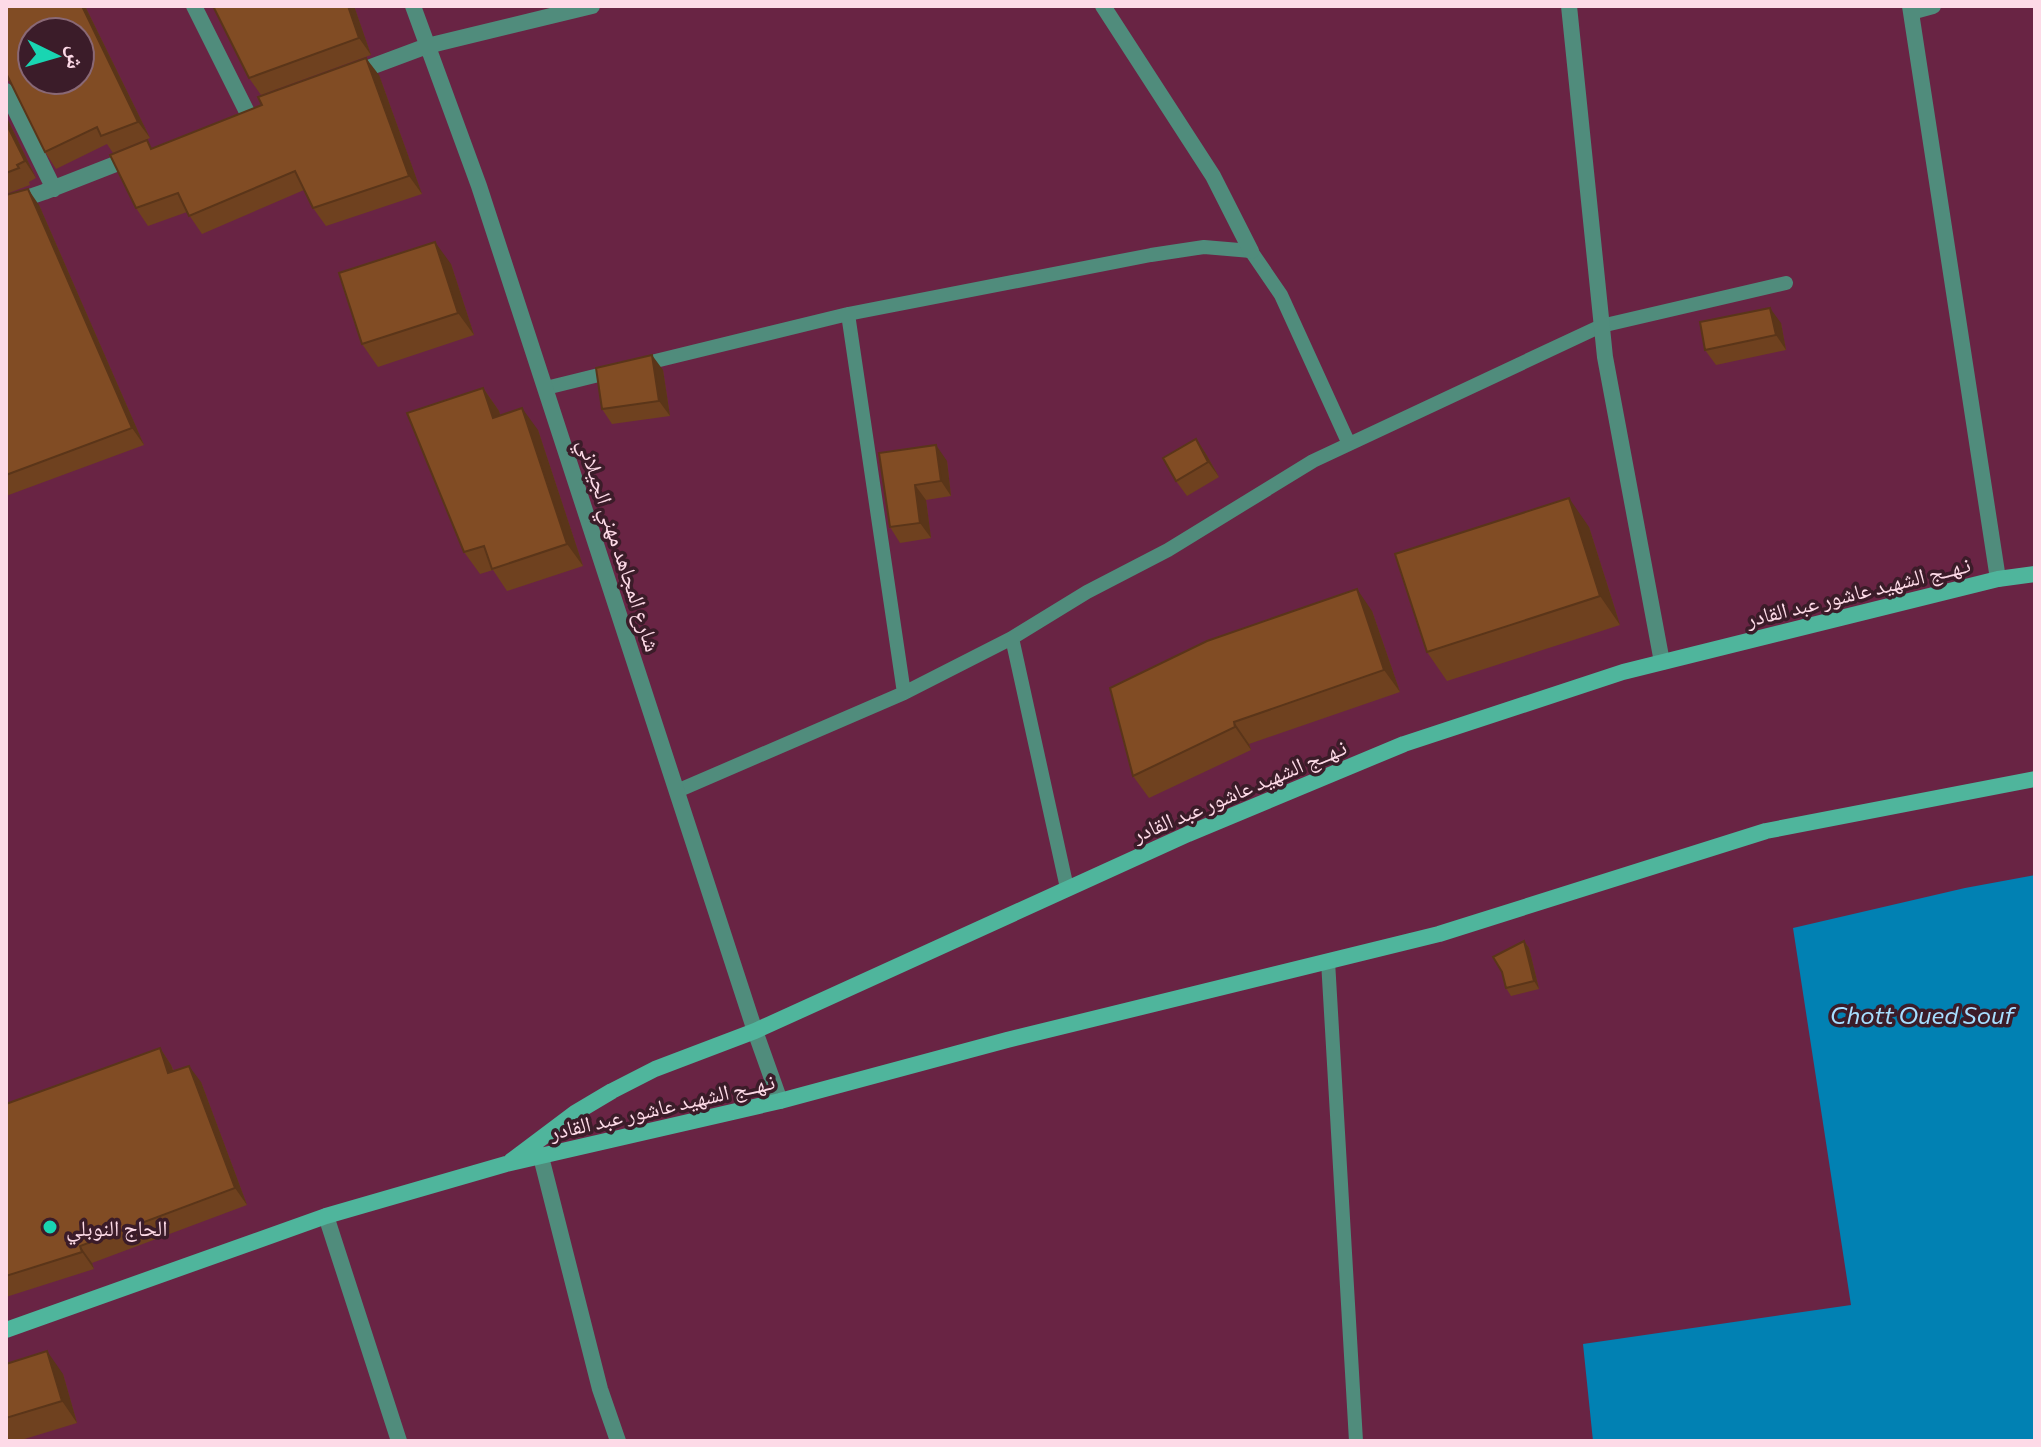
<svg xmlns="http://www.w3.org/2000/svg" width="2041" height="1447" font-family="Commissioner,'Noto Naskh Arabic',sans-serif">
  <rect width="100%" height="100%" fill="#692444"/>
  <path fill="#0181b3" d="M2035,875V1441H1593L1583,1344L1851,1305L1793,928L1965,888Z"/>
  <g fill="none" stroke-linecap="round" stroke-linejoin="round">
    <path stroke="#508c7c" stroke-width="14" d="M848,314L904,693
      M639,365L848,314L1151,255L1204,247L1251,251L1281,295L1349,444
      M546,388L615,371
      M1012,638L1067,888
      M677,791L904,693L1012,638L1087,592L1168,550L1313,461L1601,326L1786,283
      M1328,961L1356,1441"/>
    <path stroke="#508c7c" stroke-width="16" d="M194,6L247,112
      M413,6L479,186L755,1031L780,1101
      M1103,6L1213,176L1251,251
      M1569,6L1605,357L1662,662
      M1910,6L1998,579
      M1911,12L1933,6
      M352,74L427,46L592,6
      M6,91L54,189
      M6,205L44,192L136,156
      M541,1157L600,1389L618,1441
      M326,1216L399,1441"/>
    <path stroke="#4fb59c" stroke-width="16" d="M511,1161L575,1113L612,1091L655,1069L755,1031L1188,834L1404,744L1623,672L1998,579L2035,574
      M6,1330L326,1216L506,1164L780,1101L1007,1040L1439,934L1766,831L2035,779"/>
  </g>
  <path fill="#6f411f" d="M6,6H85L150,138L113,153L107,144L56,169L45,152L10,81H6Z
    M213,6H354L371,55L261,95L249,78Z
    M379,75L422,194L326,226L313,208L304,190L202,234L187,212L148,226L136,208L152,148Z
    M6,116L36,178L29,182L30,185L6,194Z
    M6,195L39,205L144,445L6,496Z
    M451,264L474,335L378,367L362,344Z
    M1781,323L1786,350L1716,365L1705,350Z
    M663,370L670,416L612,424L602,409Z
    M483,388L499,411L500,415L538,430L583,566L507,591L493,570L480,574L464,552Z
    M1196,439L1206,454L1219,477L1187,496L1176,481Z
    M879,453L947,461L951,496L926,500L931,538L900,543L890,527Z
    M1589,527L1620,625L1447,681L1427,652Z
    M1372,611L1400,692L1249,744L1251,750L1149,798L1133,776Z
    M1524,941L1529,948L1539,989L1511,996L1506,988Z
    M160,1048L171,1065L174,1071L201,1082L247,1205L92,1263L94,1269L6,1297V1104Z
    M6,1364L63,1374L77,1423L18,1441H6Z"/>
  <path fill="#5a3519" d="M82,6H85L150,138L138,122Z
    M348,6H354L371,55L359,38Z
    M366,58L379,75L422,194L409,176Z
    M6,116L36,178L25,161L6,123Z
    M28,189L39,205L144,445L132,428Z
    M435,242L451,264L474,335L458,313Z
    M1770,308L1781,323L1786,350L1776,335Z
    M652,355L663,370L670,416L659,401Z
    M483,388L499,411L508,440L493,418Z
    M522,408L538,430L583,566L567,544Z
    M1196,439L1206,454L1219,477L1208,462Z
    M936,445L947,461L951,496L941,481Z
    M915,485L926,500L931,538L920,523Z
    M1569,498L1589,527L1620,625L1600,596Z
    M1357,589L1372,611L1400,692L1384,670Z
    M1234,722L1249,744L1251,750L1235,727Z
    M1524,941L1529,948L1539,989L1534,981Z
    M160,1048L171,1065L180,1090L168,1073Z
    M189,1066L201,1082L247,1205L235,1188Z
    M80,1246L92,1263L94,1269L82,1252Z
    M47,1351L63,1374L77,1423L62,1401Z"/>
  <path fill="#814c24" stroke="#5a3519" stroke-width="2" fill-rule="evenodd" d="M6,6H82L138,122L101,136L97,127L45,152L6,73ZM32,32H80V80H32Z
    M213,6H348L359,38L249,78Z
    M366,58L409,176L313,208L295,171L189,216L178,193L136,208L110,155L147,140L151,149L262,105L258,97Z
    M6,123L25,161L17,165L19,168L6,173Z
    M28,189L132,428L6,475V195Z
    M435,242L458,313L362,344L339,273Z
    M1770,308L1776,335L1705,350L1700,322Z
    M652,355L659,401L602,409L596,368Z
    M483,388L493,418L522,408L567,544L492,569L484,546L464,552L407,413Z
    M1196,439L1208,462L1176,481L1163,458Z
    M936,445L941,481L915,485L920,523L890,527L879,453Z
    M1569,498L1600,596L1427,652L1395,554Z
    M1357,589L1384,670L1234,722L1235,727L1133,776L1110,688L1207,641Z
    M1524,941L1534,981L1506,988L1502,972L1493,957Z
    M160,1048L168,1073L189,1066L235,1188L80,1246L82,1252L6,1276V1104Z
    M47,1351L62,1401L6,1418V1364Z"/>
  <circle fill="#19d5b2" stroke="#3b1c29" stroke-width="3" cx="50" cy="1227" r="8"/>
  <g text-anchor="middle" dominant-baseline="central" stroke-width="7" stroke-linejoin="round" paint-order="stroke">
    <g font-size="22" fill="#fddae7" stroke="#3b1c29">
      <text transform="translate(620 545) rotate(72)">شارع المجاهد مهني الجيلاني</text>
      <text transform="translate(1858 591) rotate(-14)">نـهــج الشهيد عاشور عبد القادر</text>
      <text transform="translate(1239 790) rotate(-23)">نـهــج الشهيد عاشور عبد القادر</text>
      <text transform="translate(662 1106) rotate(-13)">نـهــج الشهيد عاشور عبد القادر</text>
    </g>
    <g font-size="22" fill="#fddae7" stroke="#3b1c29" text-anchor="start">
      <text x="66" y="1227">الحاج النوبلي</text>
    </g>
    <g font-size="24" font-style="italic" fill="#a7deff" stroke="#3b1c29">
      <text x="1922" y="1014">Chott Oued Souf</text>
    </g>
  </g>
  <rect width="2041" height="1447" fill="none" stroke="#fddae7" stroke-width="16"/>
  <g transform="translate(56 56) rotate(95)"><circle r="38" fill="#3b1c29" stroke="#896875" stroke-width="2"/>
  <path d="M0-6L14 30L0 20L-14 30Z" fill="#19d5b2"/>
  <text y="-12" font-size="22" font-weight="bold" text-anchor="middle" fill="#fddae7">ش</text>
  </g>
</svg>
